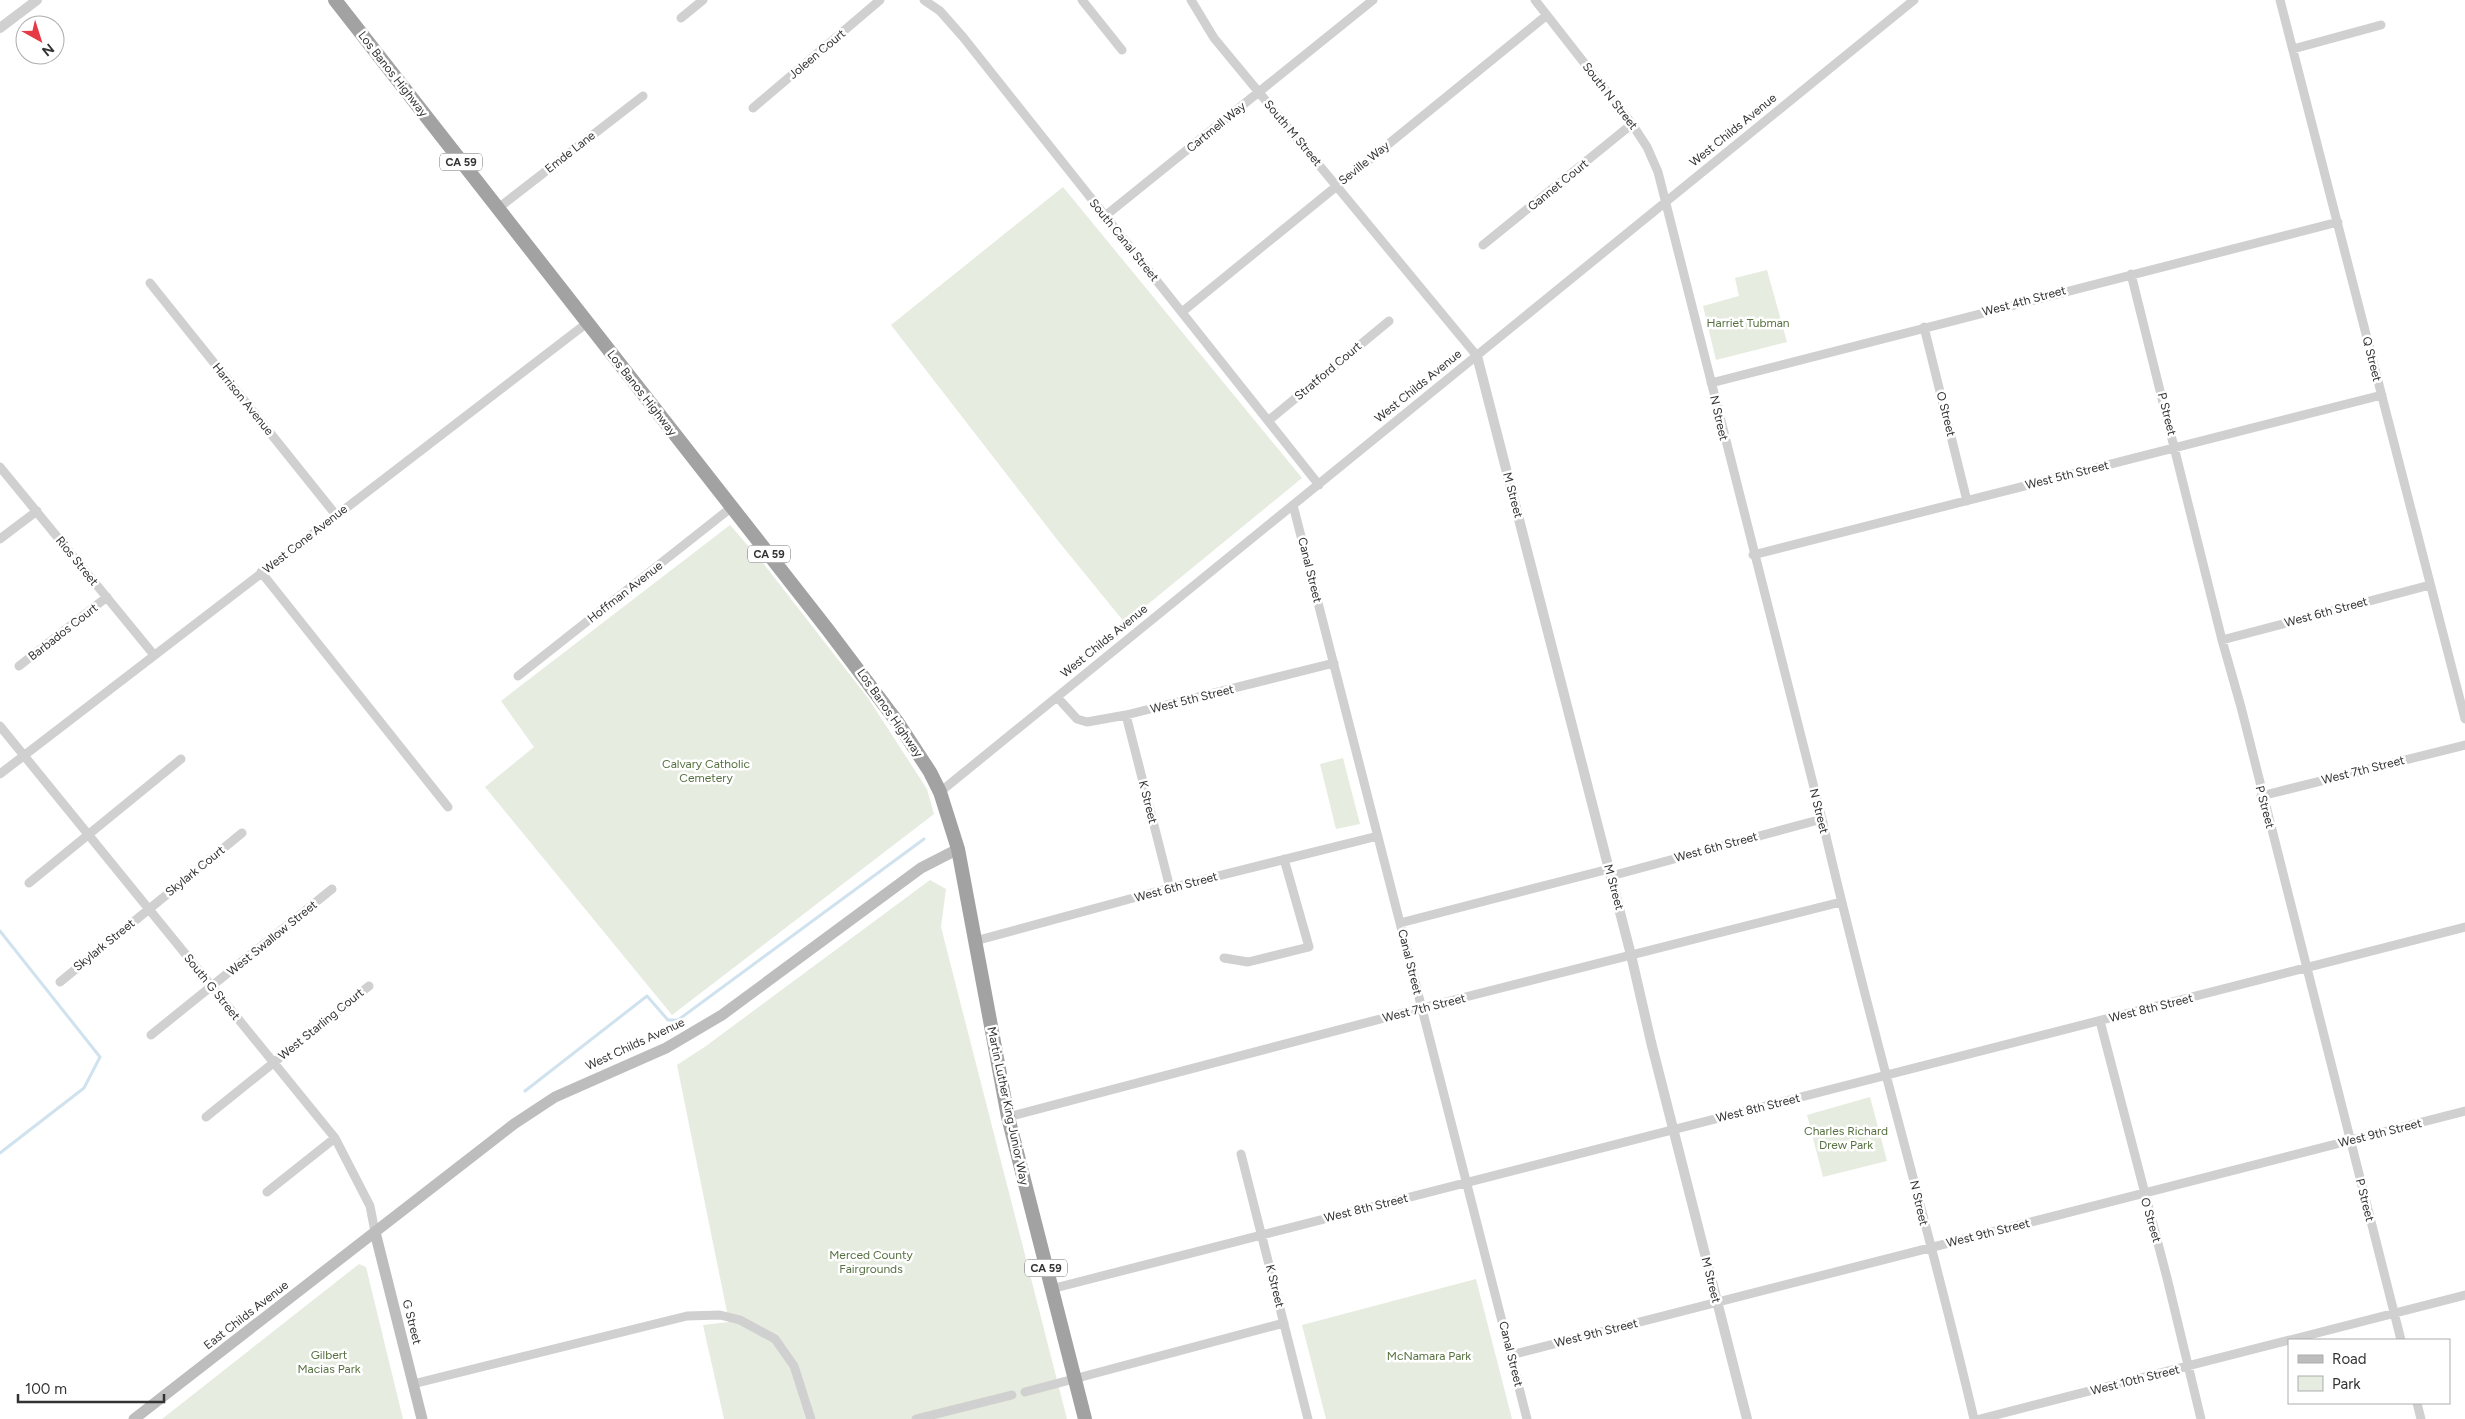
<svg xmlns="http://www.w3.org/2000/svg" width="2465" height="1419" font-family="Figtree,sans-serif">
  <rect width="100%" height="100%" fill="#fff"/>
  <path fill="#e6ecdf" d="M1063,187L1302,478L1125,623L1059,542L891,325Z
    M1767,270L1787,342L1716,360L1703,306L1739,296L1735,278Z
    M730,525L763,563L868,698L927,789L934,814L672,1015L485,787L534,747L501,701Z
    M1343,758L1360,824L1336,829L1320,764Z
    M930,880L946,889L941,927L1067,1419H724L703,1325L729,1322L677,1065L706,1046Z
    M1870,1097L1887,1161L1823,1177L1807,1115Z
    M359,1264L366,1267L403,1419H162Z
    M1476,1279L1512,1419H1326L1302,1325Z"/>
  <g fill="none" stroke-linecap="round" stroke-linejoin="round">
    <path stroke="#cfe2ee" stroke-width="3" d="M0,931L100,1057L84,1088L0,1153
      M525,1091L647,996L668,1020H678L924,839"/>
    <path stroke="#d0d0d0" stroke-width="9" d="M924,0L940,11L963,37L1319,485
      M1082,0L1122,50
      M1191,0L1214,38L1477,356
      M1535,0L1632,124L1647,147L1658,172L1822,819C1868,1020 1927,1218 1974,1419
      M2280,0L2465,719
      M681,18L703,0
      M2293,49L2381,25
      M753,108L880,0
      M497,209L643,96
      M1105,216L1373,0
      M1483,245L1632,124
      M2131,274L2222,640L2241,707L2401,1340
      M150,283L336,515
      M1182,312L1547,15
      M1924,327L1967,501
      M1711,383L2338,222
      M1268,421L1389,321
      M0,467L154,655
      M1293,505L1527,1419
      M0,539L37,511
      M1753,555L2382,395
      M261,572L448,807
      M2222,640L2430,585
      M19,666L107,597
      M518,676L732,507
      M1057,697L1077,719L1087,722L1126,715L1334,663
      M1126,715L1170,888
      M0,726L335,1138L370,1206L375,1232
      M0,774L587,323
      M940,792L1914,0
      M2261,796L2465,745
      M1611,876L1822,819
      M29,883L181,759
      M1400,923L1609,869
      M975,941L1170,888L1378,836
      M1224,958L1248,962L1309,947L1284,859
      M60,982L242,833
      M2100,1021L2167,1278L2201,1419
      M151,1035L332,889
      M206,1117L369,986
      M1008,1117L1422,1008L1841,902
      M1241,1154L1308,1419
      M267,1192L335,1138
      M1051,1289L2465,927
      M2290,1340L2465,1295
      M1511,1355L2465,1111
      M413,1384L687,1316L720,1315L740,1320L775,1339L794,1366L811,1419
      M1025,1392L1284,1323
      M2417,1403L2421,1419
      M916,1419L1012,1395
      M1980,1419L2289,1340"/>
    <path stroke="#d0d0d0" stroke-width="10" d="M0,28L37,0
      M1477,356L1631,955L1651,1042L1747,1419"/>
    <path stroke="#bdbdbd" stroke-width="11" d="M375,1232L422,1419
      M134,1419L514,1124L555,1097L666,1048L722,1015L921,868L958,849"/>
    <path stroke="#a2a2a2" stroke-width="14" d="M335,0L828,630L898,723L930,772L940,792L958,849L1008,1117L1085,1419"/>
  </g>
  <g text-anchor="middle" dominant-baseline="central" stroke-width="5" stroke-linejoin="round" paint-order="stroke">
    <g fill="#fff" stroke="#707070" stroke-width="1">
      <rect x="440" y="153.5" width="42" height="17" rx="4"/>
      <rect x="748" y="545.5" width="42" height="17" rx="4"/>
      <rect x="1025" y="1259.5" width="42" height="17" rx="4"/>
    </g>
    <g font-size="11" font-weight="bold" fill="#333">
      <text x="461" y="162">CA 59</text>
      <text x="769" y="554">CA 59</text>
      <text x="1046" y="1268">CA 59</text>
    </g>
    <g font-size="12" fill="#333" stroke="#fff">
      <text transform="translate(817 54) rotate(-40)">Joleen Court</text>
      <text transform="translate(393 74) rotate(52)">Los Banos Highway</text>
      <text transform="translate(1610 96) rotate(52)">South N Street</text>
      <text transform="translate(1216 127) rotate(-39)">Cartmell Way</text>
      <text transform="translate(1733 130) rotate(-39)">West Childs Avenue</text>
      <text transform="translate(1293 133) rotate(50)">South M Street</text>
      <text transform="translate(570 152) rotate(-38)">Emde Lane</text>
      <text transform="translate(1364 163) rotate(-39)">Seville Way</text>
      <text transform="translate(1558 185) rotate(-39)">Gannet Court</text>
      <text transform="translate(1124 240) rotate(51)">South Canal Street</text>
      <text transform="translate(2024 301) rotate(-15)">West 4th Street</text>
      <text transform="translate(2372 359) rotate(76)">Q Street</text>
      <text transform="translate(1328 371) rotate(-40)">Stratford Court</text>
      <text transform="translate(1418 386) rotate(-39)">West Childs Avenue</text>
      <text transform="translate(642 393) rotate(52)">Los Banos Highway</text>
      <text transform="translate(243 399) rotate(51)">Harrison Avenue</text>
      <text transform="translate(1946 414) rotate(76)">O Street</text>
      <text transform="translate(2167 414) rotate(76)">P Street</text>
      <text transform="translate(1719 418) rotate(77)">N Street</text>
      <text transform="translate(2067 475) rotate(-14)">West 5th Street</text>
      <text transform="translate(1513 495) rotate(75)">M Street</text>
      <text transform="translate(305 539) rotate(-38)">West Cone Avenue</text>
      <text transform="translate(77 561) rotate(51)">Rios Street</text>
      <text transform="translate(1310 570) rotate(76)">Canal Street</text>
      <text transform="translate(625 592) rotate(-38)">Hoffman Avenue</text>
      <text transform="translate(2326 612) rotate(-15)">West 6th Street</text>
      <text transform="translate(63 632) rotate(-38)">Barbados Court</text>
      <text transform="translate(1104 641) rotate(-39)">West Childs Avenue</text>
      <text transform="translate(1192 699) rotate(-14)">West 5th Street</text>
      <text transform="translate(890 713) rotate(55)">Los Banos Highway</text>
      <text transform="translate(2363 770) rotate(-14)">West 7th Street</text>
      <text transform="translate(1148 802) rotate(76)">K Street</text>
      <text transform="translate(2265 807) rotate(75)">P Street</text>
      <text transform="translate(1819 811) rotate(76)">N Street</text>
      <text transform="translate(1716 847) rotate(-15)">West 6th Street</text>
      <text transform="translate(195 871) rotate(-39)">Skylark Court</text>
      <text transform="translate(1176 887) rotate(-15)">West 6th Street</text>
      <text transform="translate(1614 887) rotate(75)">M Street</text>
      <text transform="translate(272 938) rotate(-39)">West Swallow Street</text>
      <text transform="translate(104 945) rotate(-39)">Skylark Street</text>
      <text transform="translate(1410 962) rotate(76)">Canal Street</text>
      <text transform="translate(212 987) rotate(51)">South G Street</text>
      <text transform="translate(1424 1008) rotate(-14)">West 7th Street</text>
      <text transform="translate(2151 1008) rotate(-14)">West 8th Street</text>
      <text transform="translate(321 1024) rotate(-39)">West Starling Court</text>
      <text transform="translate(635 1044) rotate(-25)">West Childs Avenue</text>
      <text transform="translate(1008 1106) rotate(78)">Martin Luther King Junior Way</text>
      <text transform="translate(1758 1108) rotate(-14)">West 8th Street</text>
      <text transform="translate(2380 1133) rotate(-14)">West 9th Street</text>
      <text transform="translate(2365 1200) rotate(76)">P Street</text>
      <text transform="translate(1919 1203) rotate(77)">N Street</text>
      <text transform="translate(1366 1208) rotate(-14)">West 8th Street</text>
      <text transform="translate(2151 1220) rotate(74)">O Street</text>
      <text transform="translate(1988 1233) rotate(-14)">West 9th Street</text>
      <text transform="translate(1711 1280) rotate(76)">M Street</text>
      <text transform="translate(1275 1286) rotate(76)">K Street</text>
      <text transform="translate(246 1315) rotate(-38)">East Childs Avenue</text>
      <text transform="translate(412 1322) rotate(76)">G Street</text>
      <text transform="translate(1596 1333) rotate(-14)">West 9th Street</text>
      <text transform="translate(1511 1354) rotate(76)">Canal Street</text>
      <text transform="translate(2135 1380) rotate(-14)">West 10th Street</text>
    </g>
    <g font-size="12" fill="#56703f" stroke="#fff">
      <text x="1748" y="323">Harriet Tubman</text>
      <text x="706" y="764">Calvary Catholic<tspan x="706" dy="14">Cemetery</tspan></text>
      <text x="1846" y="1131">Charles Richard<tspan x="1846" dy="14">Drew Park</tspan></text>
      <text x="871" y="1255">Merced County<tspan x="871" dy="14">Fairgrounds</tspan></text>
      <text x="329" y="1355">Gilbert<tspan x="329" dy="14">Macias Park</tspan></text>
      <text x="1429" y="1356">McNamara Park</text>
    </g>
  </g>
  <rect x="2288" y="1339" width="162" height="65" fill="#ffffff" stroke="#adadad"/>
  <rect x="2298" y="1355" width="25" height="8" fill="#bdbdbd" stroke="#adadad"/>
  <text x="2332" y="1364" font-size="15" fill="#333333">Road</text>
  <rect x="2298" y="1376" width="25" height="15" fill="#e6ecdf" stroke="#adadad"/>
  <text x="2332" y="1389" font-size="15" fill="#333333">Park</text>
  <g transform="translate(40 40) rotate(141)"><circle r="24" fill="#ffffff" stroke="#adadad"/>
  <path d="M0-4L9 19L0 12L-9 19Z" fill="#e63946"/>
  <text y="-8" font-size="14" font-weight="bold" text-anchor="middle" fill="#333333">N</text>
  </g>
  <path d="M18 1394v8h146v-8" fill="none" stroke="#333333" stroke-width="2.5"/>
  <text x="25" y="1394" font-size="15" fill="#333333" stroke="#ffffff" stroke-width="4" paint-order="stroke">100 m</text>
</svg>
